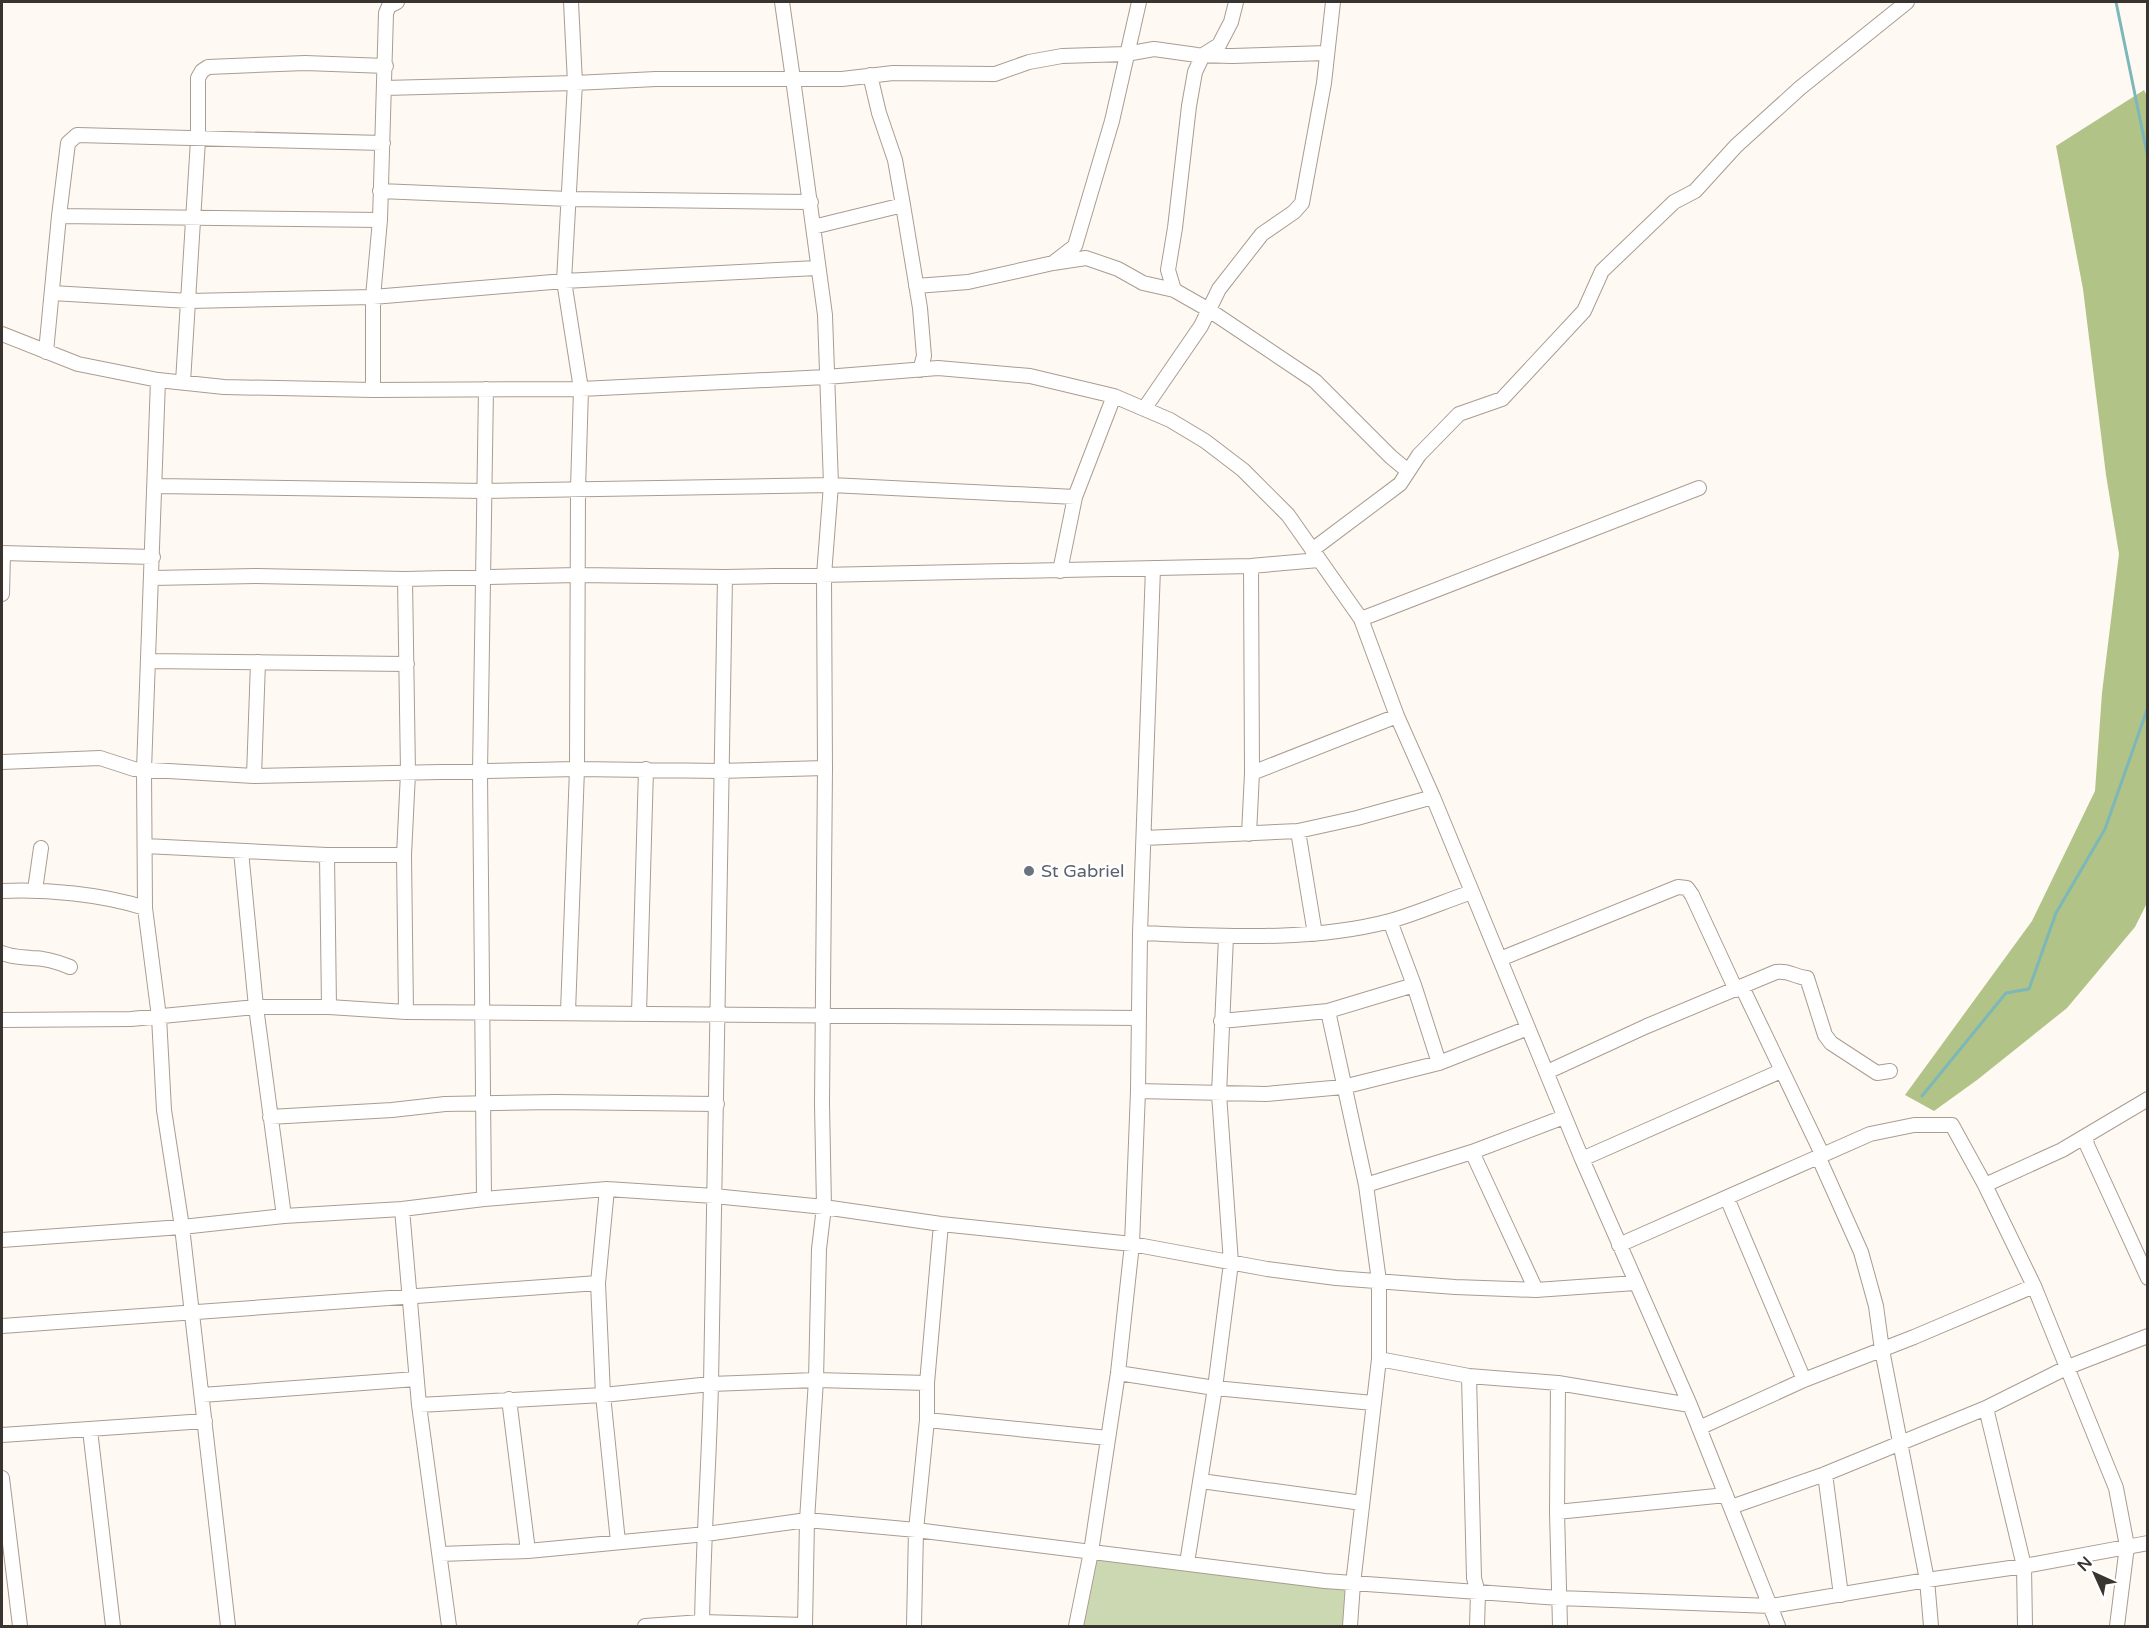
<svg xmlns="http://www.w3.org/2000/svg" width="2149" height="1628" font-family="'Varela Round',sans-serif">
  <rect width="100%" height="100%" fill="#fff9f4"/>
  <path fill="#cbd8b1" d="M1093,1552L1355,1582L1351,1626H1078Z"/>
  <path fill="#b1c386" d="M2144,90L2148,98L2147,903L2135,927L2067,1008L1977,1080L1934,1111L1905,1095L2032,921L2095,791L2102,693L2119,554L2106,475L2083,289L2056,146Z"/>
  <g fill="none" stroke-linecap="round" stroke-linejoin="round">
    <path stroke="#7cb8ba" stroke-width="3" d="M2116,2L2148,158
      M1922,1096L2006,993L2029,989L2056,913L2105,829L2148,707"/>
    <g stroke="#aa9c91" stroke-width="16">
      <path id="minor" d="M870,75L879,113L895,160L903,205
        M384,88L575,83L656,79H793L782,2
        M380,191L569,199L811,202
        M59,216L68,143L77,135L383,143
        M813,227L903,205L920,308L924,356L920,370
        M1053,263L1086,258L1118,269L1143,283L1174,290L1209,310L1315,381L1391,457L1408,471
        M916,286L968,282L1053,263L1075,246L1112,121L1139,2
        M1174,290L1168,270L1175,228L1189,106L1195,72L1203,55L1219,45L1231,22L1236,2
        M52,293L189,301L373,297L564,281L817,268
        M2,334L78,364L158,380L224,387L373,390L581,389L826,377L938,368L1030,376L1114,396L1170,420L1205,441L1243,470L1288,515L1361,619L1397,716L1433,797L1582,1159L1690,1405L1778,1626
        M46,352L59,216L380,220
        M158,380L144,770L145,908L159,1017L164,1110L182,1227L228,1626
        M183,382L198,140V78L202,71L208,67L305,63L386,66
        M373,390V297L380,220L386,13L389,6L397,2
        M1144,409L1201,326L1219,289L1262,234L1294,212L1302,203L1324,83L1333,2
        M156,486L484,491L831,485L1075,497
        M1312,550L1400,484L1419,455L1459,414L1502,399L1584,311L1602,271L1674,202L1695,191L1736,146L1800,88L1907,2
        M2,553L153,557
        M1060,571L1075,497L1114,396
        M152,578L256,576L405,579L578,575L725,577L1251,566L1319,560
        M405,579L408,773L404,855L406,1012
        M2,594L3,553
        M1361,619L1699,488
        M148,661L407,664
        M2,762L100,758L134,769L254,776L577,769L720,771L825,768
        M1252,773L1397,716
        M254,776L258,662
        M1298,831L1315,934
        M1249,834L1252,773L1251,566
        M1144,838L1298,831L1357,818L1433,797
        M145,846L327,855H404
        M241,851L256,1007L284,1216
        M327,855L329,1007
        M35,890L41,848
        M2,891C46,889 102,894 145,908
        M1390,921L1414,985L1439,1063
        M1140,933C1222,936 1311,942 1390,921C1418,913 1445,901 1472,892
        M2,953C11,957 20,957 31,958C44,958 58,962 70,967
        M1500,959L1678,887L1687,888L1692,895L1736,990
        M1742,987L1822,1154
        M1328,1011L1366,1185L1379,1281V1359L1353,1584L1350,1626
        M568,1012L577,769L578,489L581,389L564,281L575,83L571,2
        M639,1013L646,769
        M2,1020L131,1019L256,1007H329L406,1012L1139,1018
        M1221,1021L1328,1011L1414,985
        M1547,1072L1647,1026L1776,972C1790,970 1794,977 1807,978L1825,1035L1831,1043L1877,1073L1890,1071
        M1138,1091L1266,1094L1343,1087L1439,1063L1528,1028
        M270,1117L392,1110L445,1104L555,1102L717,1104
        M2086,1137L2087,1145L2148,1278
        M1472,1152L1536,1290
        M1818,1156L1861,1252L1876,1306L1882,1350L1927,1580L1931,1626
        M1582,1159L1781,1071
        M1366,1185L1472,1152L1564,1117
        M1985,1185L2062,1150L2148,1099
        M607,1189L598,1283L603,1395L618,1542
        M1727,1198L1804,1380
        M484,1199L480,772L486,389
        M402,1209L419,1405L449,1626
        M2,1240L182,1227L284,1216L402,1209L484,1199L607,1189L714,1196L824,1207L941,1224L1132,1244L1267,1269L1336,1278L1455,1287L1536,1290L1635,1283
        M1619,1245L1870,1134L1914,1125H1952L1985,1185L2034,1286L2116,1488L2127,1546L2117,1626
        M2,1326L598,1283
        M1379,1359L1469,1376L1558,1383L1690,1405
        M1118,1373L1215,1388L1373,1403
        M1469,1376L1474,1578L1478,1593L1477,1626
        M1558,1383L1557,1512L1560,1626
        M202,1395L416,1379
        M509,1399L528,1551
        M419,1405L603,1395L711,1384L816,1380L927,1383
        M1986,1408L2024,1566L2025,1626
        M927,1420L1108,1438
        M1699,1428L1804,1380L1914,1337L2034,1286
        M90,1430L113,1626
        M2,1435L205,1421
        M1825,1474L1841,1595
        M2,1478L20,1626
        M1201,1481L1362,1503
        M1731,1507L1825,1474L1986,1408L2068,1367L2148,1336
        M1557,1512L1726,1495
        M440,1554L528,1551L706,1534L807,1520L916,1530L1325,1581L1559,1598L1771,1606L1927,1580L2024,1566L2148,1543
        M1187,1563L1215,1388L1231,1263L1219,1094L1226,937
        M645,1626L702,1622L805,1625
        M702,1626C703,1546 709,1465 711,1384C718,1115 718,846 725,577
        M805,1626L807,1520L816,1380L819,1249L824,1207L822,1104L825,768L824,575L831,485L825,315L793,79H842L893,73L995,74L1029,62L1062,56L1126,54L1154,49L1197,55L1232,56L1327,53
        M914,1626L916,1530L927,1420V1383L941,1224
        M1076,1626L1091,1552L1118,1373L1132,1244L1138,1091L1140,933L1153,568"/>
    </g>
    <use href="#minor" stroke="#fff" stroke-width="14"/>
  </g>
  <circle fill="#6b7280" stroke="#fff" stroke-width="2" cx="1029" cy="871" r="6"/>
  <g text-anchor="middle" dominant-baseline="central" stroke-width="4.5" stroke-linejoin="round" paint-order="stroke">
    <g font-size="18" fill="#5b616d" stroke="#fff" text-anchor="start">
      <text x="1041" y="871">St Gabriel</text>
    </g>
  </g>
  <rect width="2149" height="1628" fill="none" stroke="#39342f" stroke-width="6"/>
  <g transform="translate(2095 1574) rotate(315)" stroke="#ffffff" stroke-width="4.5" paint-order="stroke">
  <path d="M0-4.5L10 22L0 15L-10 22Z" fill="#39342f"/>
  <text y="-9" font-size="16" font-weight="bold" text-anchor="middle" fill="#39342f">N</text>
  </g>
</svg>
